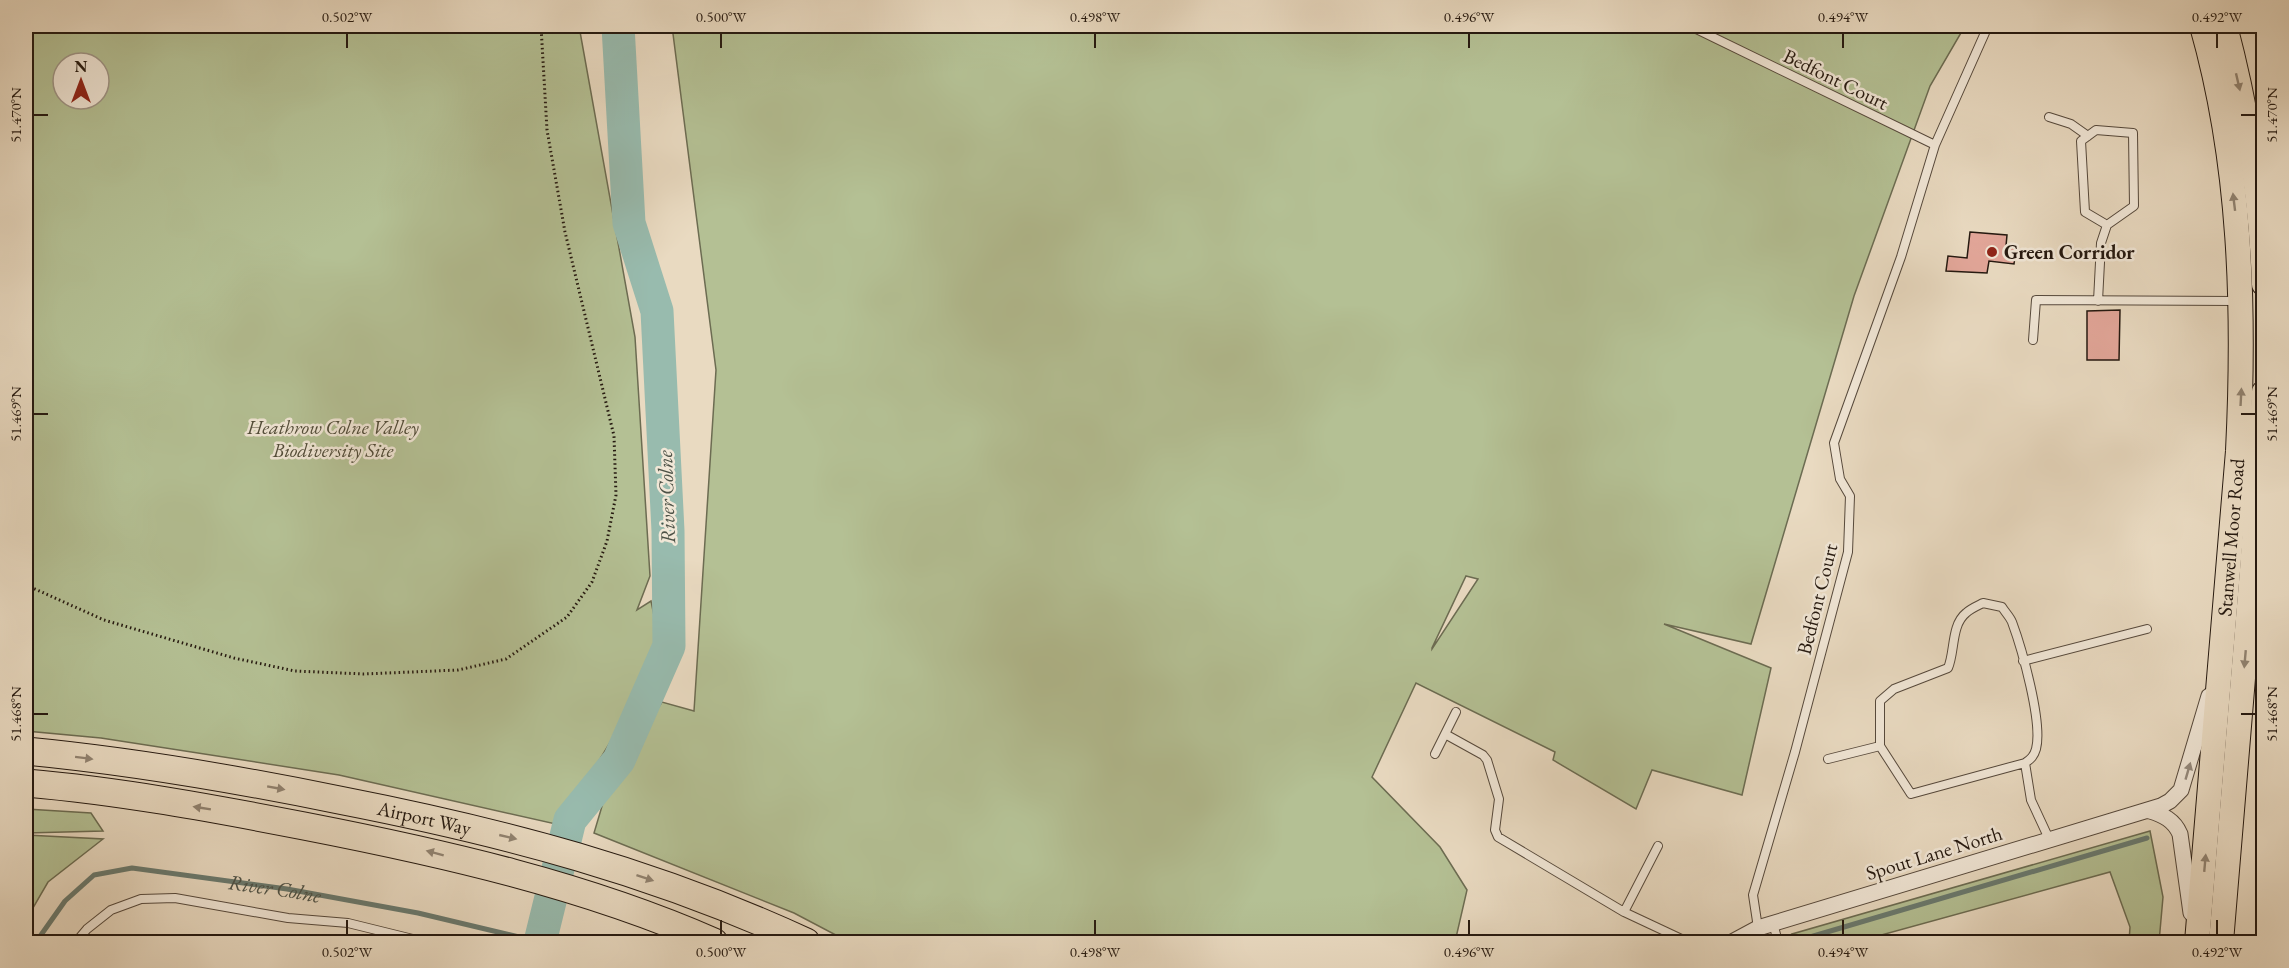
<svg xmlns="http://www.w3.org/2000/svg" width="2289" height="968" font-family="'EB Garamond',serif">
  <rect width="100%" height="100%" fill="#e9dac1"/>
  <filter id="stains"><feTurbulence type="fractalNoise" baseFrequency=".00333" numOctaves="4"/><feColorMatrix values="0 0 0 0 .2 0 0 0 0 .09 0 0 0 0 .02 0 0 0 .5 -.17"/></filter>
  <radialGradient id="worn" r=".72"><stop offset=".6" stop-color="#630" stop-opacity="0"/><stop offset="1" stop-color="#630" stop-opacity=".3"/></radialGradient>
  <path fill="#b4c094" stroke="#6c6c52" stroke-width="1.5" fill-rule="evenodd" d="M26,26H579L635,337L650,576L637,610L651,601L659,640L614,736L560,825L339,775L101,738L26,731ZM63,63H99V99H63Z
    M672,26H1965L1930,86L1854,296L1751,644L1664,624L1771,668L1742,795L1652,770L1636,809L1553,760L1555,752L1416,683L1372,777L1440,847L1467,890L1455,942H849L794,913L594,833L608,786L662,702L694,711L716,370ZM1466,576L1478,579L1432,649V648Z
    M26,809L91,813L103,831L26,833Z
    M2150,831L2163,897L2159,942H2129L2130,927L2110,872L1856,942H1799L1792,934Z
    M26,835L103,839L48,882L26,920Z"/>
  <g fill="none" stroke-linecap="round" stroke-linejoin="round">
    <g stroke="#6a7a6f" stroke-width="5">
      <path id="s1" d="M36,942L65,901L94,875L132,868L287,889L418,913L540,942"/>
      <path d="M1793,942L2147,838"/>
    </g>
    <path stroke="#98bbae" stroke-width="33" d="M540,942L570,820L619,760L669,646L668,531L657,311L629,223L618,26"/>
  </g>
  <path fill="#e2a699" stroke="#251910" stroke-width="1.5" d="M1970,232L2007,235L2006,246L2016,248L2014,264L1989,261L1987,273L1946,271L1948,256L1967,258Z
    M2120,310L2119,360H2087V311Z"/>
  <g fill="none" stroke-linecap="round" stroke-linejoin="round">
    <g stroke="#56493c" stroke-width="10">
      <path id="lane" d="M1690,26L1935,145L1901,257L1834,443L1840,479L1850,496L1848,552L1795,752L1753,895L1758,928
        M2049,117L2071,124L2088,136
        M1935,145L1988,26
        M2098,301L2101,243L2107,225L2134,206L2133,133L2096,130L2081,141L2085,212L2107,225
        M2033,340L2036,300L2236,301
        M2023,661L2147,629
        M1445,734L1483,755L1487,760L1499,799L1495,830L1498,837L1624,912
        M1880,746V701L1894,689L1948,668C1955,652 1951,625 1966,613C1970,609 1977,606 1983,603L2002,607C2005,612 2010,617 2012,622C2022,649 2043,723 2036,749C2034,756 2031,759 2025,763L2031,800L2050,841
        M1435,754L1456,712
        M1828,759L1880,746L1911,794L2025,763
        M1658,846L1624,912L1688,942
        M1773,923L1778,942
        M76,942L87,929L111,910L141,899L175,898L288,918L348,923L425,942"/>
    </g>
    <g stroke="#56493c" stroke-width="17">
      <path id="street" d="M2150,811C2163,815 2174,820 2180,834L2191,913
        M1732,942L1758,928L2161,806L2170,801L2181,790L2209,696"/>
    </g>
    <g stroke="#251910" stroke-width="26">
      <g id="primary">
        <path d="M2225,26C2247,109 2261,197 2264,284"/>
        <path id="s2" d="M2197,942L2238,451C2245,309 2241,163 2202,26"/>
        <path d="M2221,942L2252,570L2264,392"/>
      </g>
    </g>
    <g stroke="#251910" stroke-width="29">
      <g id="highway">
        <path id="s3" d="M26,751C131,761 236,779 339,800C503,832 655,872 806,942"/>
        <path d="M26,783C119,791 212,808 304,826C443,853 584,885 714,942"/>
      </g>
    </g>
    <path stroke="#251910" stroke-width="3" stroke-dasharray="1.5 3" stroke-linecap="butt" d="M26,585L104,620L234,658L295,671L364,674L458,670L506,659L567,617L592,582L607,541L616,495L614,436L565,232L547,130L541,26"/>
    <use href="#lane" stroke="#f1e7d7" stroke-width="8"/>
    <use href="#street" stroke="#f1e7d7" stroke-width="15"/>
    <use href="#primary" stroke="#e9dac1" stroke-width="24"/>
    <use href="#highway" stroke="#e9dac1" stroke-width="27"/>
  </g>
  <defs><path id="oneway-solid" d="M-6-.8H1V-3.2L6.5 0L1 3.2V.8H-6Z" transform="scale(1.5)"/></defs>
  <g fill="#918371">
    <use href="#oneway-solid" transform="translate(2238 82) rotate(77)"/>
    <use href="#oneway-solid" transform="translate(2234 202) rotate(-97)"/>
    <use href="#oneway-solid" transform="translate(2241 397) rotate(-87)"/>
    <use href="#oneway-solid" transform="translate(2245 659) rotate(95)"/>
    <use href="#oneway-solid" transform="translate(84 758) rotate(7)"/>
    <use href="#oneway-solid" transform="translate(276 788) rotate(10)"/>
    <use href="#oneway-solid" transform="translate(202 808) rotate(-171)"/>
    <use href="#oneway-solid" transform="translate(508 837) rotate(13)"/>
    <use href="#oneway-solid" transform="translate(435 853) rotate(-165)"/>
    <use href="#oneway-solid" transform="translate(2205 863) rotate(-85)"/>
    <use href="#oneway-solid" transform="translate(645 878) rotate(18)"/>
  </g>
  <use fill="#958a7d" href="#oneway-solid" transform="translate(2188 771) rotate(-74)"/>
  <path fill="none" stroke="#251910" stroke-width="2" d="M347,33V48M721,33V48M1095,33V48M1469,33V48M1843,33V48M2217,33V48M33,115H48M2241,115H2256M33,414H48M2241,414H2256M33,714H48M2241,714H2256M347,920V935M721,920V935M1095,920V935M1469,920V935M1843,920V935M2217,920V935"/>
  <circle fill="#8f2418" stroke="#f1e7d7" stroke-width="2" cx="1992" cy="252" r="6"/>
  <g text-anchor="middle" dominant-baseline="central" stroke-width="5" stroke-linejoin="round" paint-order="stroke">
    <g font-size="20" fill="#251910" stroke="#f1e7d7">
      <text transform="translate(1836 79) rotate(26)">Bedfont Court</text>
      <text stroke="none"><textPath href="#s2" startOffset="406">Stanwell Moor Road</textPath></text>
      <text transform="translate(1817 599) rotate(-76)">Bedfont Court</text>
      <text stroke="none"><textPath href="#s3" startOffset="404">Airport Way</textPath></text>
      <text transform="translate(1934 853) rotate(-17)">Spout Lane North</text>
    </g>
    <g font-size="20" font-weight="bold" fill="#251910" stroke="#f1e7d7" text-anchor="start">
      <text x="2004" y="252">Green Corridor</text>
    </g>
    <g font-size="20" font-style="italic" fill="#504b38" stroke="#f1e7d7">
      <text x="333" y="427">Heathrow Colne Valley<tspan x="333" dy="23">Biodiversity Site</tspan></text>
    </g>
    <g font-size="21" font-style="italic" fill="#4d5247" stroke="#f1e7d7">
      <text transform="translate(666 497) rotate(-92)">River Colne</text>
      <text stroke="none"><textPath href="#s1" startOffset="272">River Colne</textPath></text>
    </g>
  </g>
  <rect width="2289" height="968" fill="none" stroke="#e9dac1" stroke-width="66"/>
  <g transform="translate(81 81)"><circle r="28" fill="#f1e7d7" stroke="#9f9587" stroke-width="1.5"/>
  <path d="M0-4.5L10 22L0 15L-10 22Z" fill="#8f2418"/>
  <text y="-9" font-size="16" font-weight="bold" text-anchor="middle" fill="#251910">N</text>
  </g>
  <rect x="33" y="33" width="2223" height="902" fill="none" stroke="#251910" stroke-width="2"/>
  <g font-size="15" text-anchor="middle" fill="#251910">
    <text x="347" y="22">0.502°W</text>
    <text x="721" y="22">0.500°W</text>
    <text x="1095" y="22">0.498°W</text>
    <text x="1469" y="22">0.496°W</text>
    <text x="1843" y="22">0.494°W</text>
    <text x="2217" y="22">0.492°W</text>
    <text transform="translate(16 115) rotate(-90)" y="5">51.470°N</text>
    <text transform="translate(2272 115) rotate(-90)" y="5">51.470°N</text>
    <text transform="translate(16 414) rotate(-90)" y="5">51.469°N</text>
    <text transform="translate(2272 414) rotate(-90)" y="5">51.469°N</text>
    <text transform="translate(16 714) rotate(-90)" y="5">51.468°N</text>
    <text transform="translate(2272 714) rotate(-90)" y="5">51.468°N</text>
    <text x="347" y="957">0.502°W</text>
    <text x="721" y="957">0.500°W</text>
    <text x="1095" y="957">0.498°W</text>
    <text x="1469" y="957">0.496°W</text>
    <text x="1843" y="957">0.494°W</text>
    <text x="2217" y="957">0.492°W</text>
  </g>
  <rect width="100%" height="100%" filter="url(#stains)"/>
  <rect width="100%" height="100%" fill="url(#worn)"/>
</svg>
